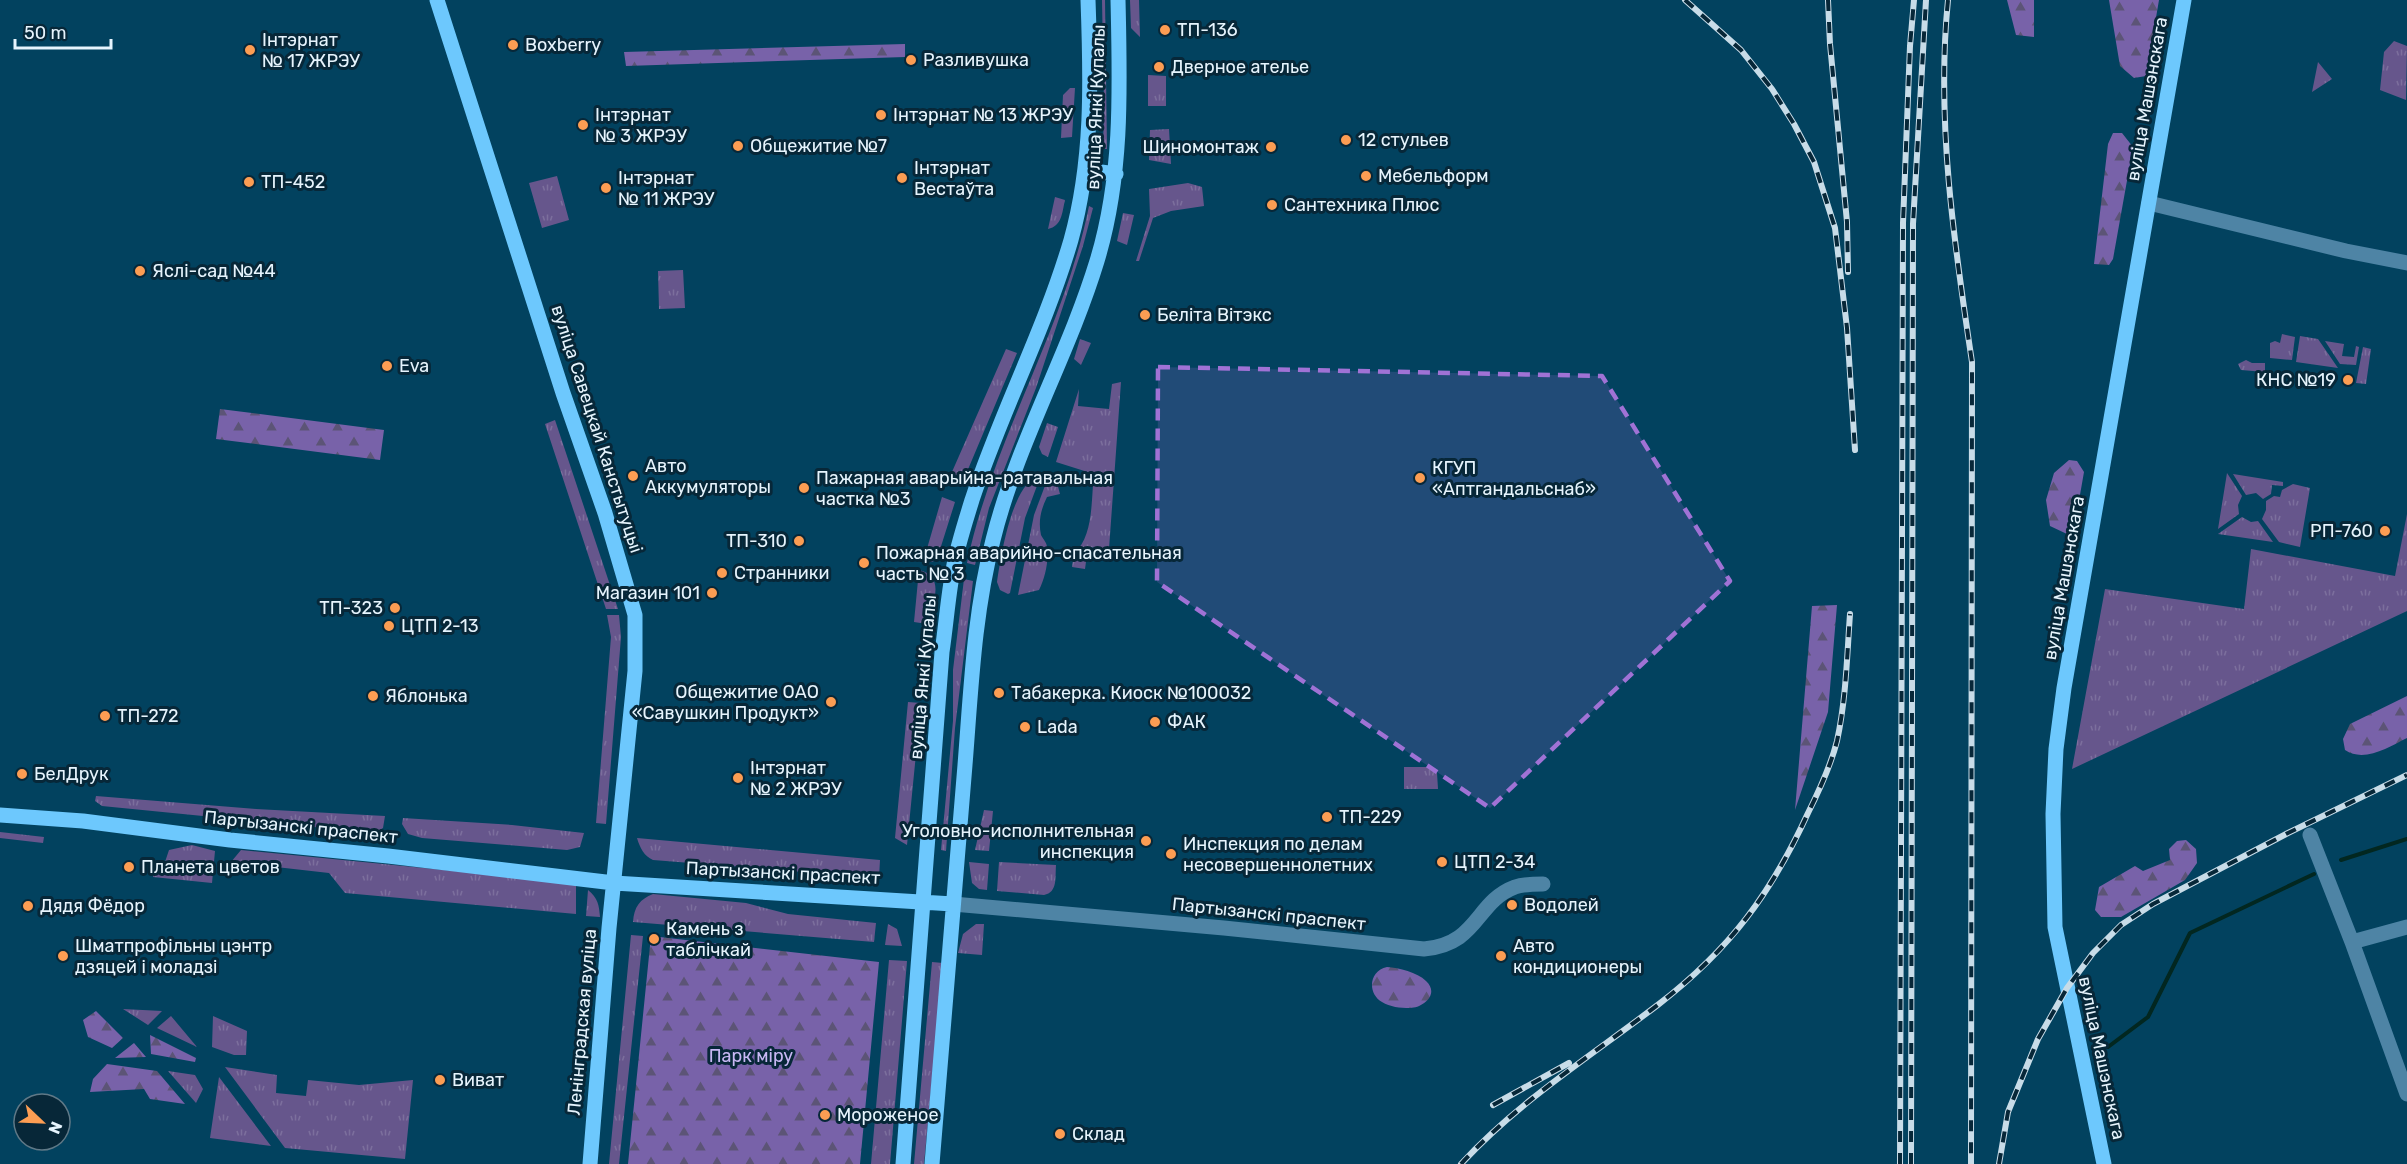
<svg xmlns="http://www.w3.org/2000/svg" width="2407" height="1164" font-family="Rubik,sans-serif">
  <defs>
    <pattern id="grass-tufts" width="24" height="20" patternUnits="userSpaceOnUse" patternTransform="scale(1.5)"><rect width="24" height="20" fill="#66568c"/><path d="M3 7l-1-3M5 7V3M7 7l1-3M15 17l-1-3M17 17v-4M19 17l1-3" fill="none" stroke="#7c6f9d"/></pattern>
    <pattern id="forest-firs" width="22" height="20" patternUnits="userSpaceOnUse" patternTransform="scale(1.5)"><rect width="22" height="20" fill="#7862a9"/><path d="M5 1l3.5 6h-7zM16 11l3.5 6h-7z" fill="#5c5476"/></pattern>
  </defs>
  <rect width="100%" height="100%" fill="#02425f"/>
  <path fill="url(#grass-tufts)" d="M1102,0H1105L1107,149H1103L1104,106Z
    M1130,0H1139L1140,37L1131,28Z
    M2394,41L2407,46L2406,100L2380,90L2384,52Z
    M2318,62L2332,79L2312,92Z
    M1148,75L1166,76V106H1148Z
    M1070,88H1075L1072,137L1061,138L1063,95Z
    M1169,129L1171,164L1149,160L1150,130Z
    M557,176L569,220L542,228L529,183Z
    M1188,183L1202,187L1204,206L1171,211L1153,218L1139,261H1136L1150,216L1149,189Z
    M1055,197L1065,200C1062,213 1062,226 1048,229Z
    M1089,206L1093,208L1083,246L1036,388L989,508L975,565L967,563C993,439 1064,330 1089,206Z
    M1123,213L1134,215L1127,245L1117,241Z
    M683,270L685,308L659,309L658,271Z
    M2282,334L2295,337L2292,360L2270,358V343L2275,341L2280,343Z
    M2300,336L2318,339L2338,368L2296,362Z
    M1080,339L1091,343L1081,365L1074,359Z
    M2325,341L2344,344L2342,356L2354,357L2356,346L2359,347L2356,365L2340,364Z
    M2363,347L2371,349L2366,384L2356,383Z
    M1006,349L1017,353L961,486L948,481Z
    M2246,360L2252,363H2265V372L2241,370L2238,364Z
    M1121,382L1109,549L1088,547L1085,569L1072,567L1074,553C1094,537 1091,498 1094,474L1056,462L1079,389L1078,406L1109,409L1112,384Z
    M555,420L618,609H606L545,424Z
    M1047,423L1058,427L1048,457L1042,454L1039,447Z
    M2227,473L2242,496L2238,505L2239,514L2218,529Z
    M2233,474L2283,482V486L2272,485L2271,494L2263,499L2256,493L2246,495Z
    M1041,475L1025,518L1010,593L1008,594L1000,590L997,582C1001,556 1012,481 1041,475Z
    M1049,475L1056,479L1060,494L1047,497C1041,509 1038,521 1041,535C1043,539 1047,543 1047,547C1049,561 1045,578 1039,590L1018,595L1034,515Z
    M2293,484L2310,488L2300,547L2279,542L2262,519L2266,510V501L2274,496L2280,497L2282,490Z
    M942,497L955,502L937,559L932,562L924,559Z
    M2407,514V611L2072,769L2105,589L2244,609L2251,549L2395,576Z
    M2242,517L2251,522L2258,521L2273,542L2218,534Z
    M919,570C947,577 932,604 927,624L914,622Z
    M964,579L973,581L955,728L946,851L941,850L953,721V670Z
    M607,615H619L621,637L606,824L596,823L611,637Z
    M908,702L921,703L907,845L895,838Z
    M1404,767H1428L1437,773L1438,789H1404Z
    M96,796L256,809L385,816L383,828L374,833L102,806L95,801Z
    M984,810L993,811L989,851L975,850Z
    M403,818L512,825L584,833L580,847L567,850L422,838L408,834L402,824Z
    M0,832L44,837L43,843L0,838Z
    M637,838L880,860L879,878L653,860C644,856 640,848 637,838Z
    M192,845L215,851L212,883L153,877L154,864L165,862L169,850Z
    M241,850L576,883V914L345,893L329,873L231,862Z
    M969,862L989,864L987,890L979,889L972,883Z
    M999,862L1056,865C1055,878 1058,892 1044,895L997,891Z
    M588,890C598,898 599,905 600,917L586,916Z
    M653,894L746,903L788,914L876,923L874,942L633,922C634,907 640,899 653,894Z
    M888,924L897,929L902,946L885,945Z
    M976,924H984L982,955L958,953L963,934Z
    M631,935L643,936L619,1164H609Z
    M889,960L907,961L890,1164H871Z
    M932,962L943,963L924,1164H914Z
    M123,1009L162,1011L148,1025Z
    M171,1016L197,1047L157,1028Z
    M213,1016L247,1031L246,1055H234L212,1047Z
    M225,1067L277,1075L276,1093L306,1096L308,1080L359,1085L413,1080L405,1159L285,1148Z
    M168,1071L195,1075L203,1089L196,1103Z
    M219,1077L271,1146L210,1138Z"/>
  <path fill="url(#forest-firs)" d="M2007,0H2034V37L2016,35Z
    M2109,0H2159L2146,76L2134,78L2120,66Z
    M905,44V57L626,66L624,52Z
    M2113,133H2122L2133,147L2113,259L2109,265L2094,264L2108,144Z
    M220,409L384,430L380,460L216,439Z
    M2069,460L2077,461L2084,472L2074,529L2067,534L2050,526L2046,500L2054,473Z
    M1837,605L1828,712L1795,810L1812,606Z
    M2407,696V738C2389,747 2364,763 2345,750L2343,739L2350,724Z
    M2186,840L2196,849L2197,863L2185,880L2121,917H2101L2095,910L2099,887L2135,866L2143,871L2170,860L2169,849L2177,841Z
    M651,936L879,962L860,1164H628Z
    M1387,967C1399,968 1417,972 1426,981C1440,994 1423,1008 1410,1008C1400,1008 1390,1007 1382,1002C1367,993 1369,971 1387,967Z
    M96,1011L123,1038L112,1048L88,1037L83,1020Z
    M150,1035L196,1058L195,1062L151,1054Z
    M134,1043L146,1057L115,1058Z
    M107,1064L157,1071L185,1104L150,1099L144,1089L90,1092L93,1079Z"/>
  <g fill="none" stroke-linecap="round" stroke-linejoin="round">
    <path stroke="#022720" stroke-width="4" d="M2341,860L2407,839
      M2108,1047L2148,1017L2190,933L2314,874"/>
    <path stroke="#4e84a5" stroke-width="15" d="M2149,203L2346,251L2407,263
      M2310,835L2352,942L2407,1094
      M953,904L1224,928L1424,949C1479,944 1475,902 1515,887C1524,884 1534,884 1543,884
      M2352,942L2407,927"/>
    <path stroke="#6dc8fd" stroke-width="15" d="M437,0L563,393L605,513L635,615V671L609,928L590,1164
      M1086,170L1116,174
      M0,815L83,821L230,840L388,856L614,883L953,904
      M903,1164L942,652C946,625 948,597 953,570C957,547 965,523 972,500C1001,412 1045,329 1071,240C1093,161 1091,81 1088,0
      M932,1164C944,1031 953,898 965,765C971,690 974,613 993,540C1017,443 1068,356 1097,261C1123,176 1120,87 1118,0
      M2104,1164L2055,927L2053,814L2056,749L2064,688L2184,0"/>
    <g stroke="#c8dce8" stroke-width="6">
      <path id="rail" d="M1685,0L1741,50L1772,89L1794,124L1814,162L1835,228L1847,328L1855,450
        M1828,0L1830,44L1847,222L1848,272
        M1948,0C1936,120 1954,243 1972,362L1971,1164
        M1493,1105L1569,1063
        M1461,1164C1519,1101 1591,1056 1659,1004C1730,949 1771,894 1808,813C1819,791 1831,765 1837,741C1846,700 1847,656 1850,614
        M1900,1164L1903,223L1910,46L1914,0
        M1911,1164L1913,224L1926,0
        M1999,1164L2008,1112L2038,1039L2067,988L2093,953L2121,925L2153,904L2288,833L2407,775"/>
    </g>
    <use href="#rail" stroke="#072738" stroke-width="4" stroke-dasharray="11" stroke-linecap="butt"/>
  </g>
  <path fill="#a072d5" fill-opacity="0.2" stroke="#a072d5" stroke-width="4.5" stroke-dasharray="12 8" stroke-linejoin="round" d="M1158,367L1602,376L1730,581L1490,808L1157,582Z"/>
  <g fill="#fc9d53" stroke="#072738" stroke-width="2">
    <circle cx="1165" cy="30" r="6"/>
    <circle cx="513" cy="45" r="6"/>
    <circle cx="250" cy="50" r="6"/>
    <circle cx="911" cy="60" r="6"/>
    <circle cx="1159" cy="67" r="6"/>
    <circle cx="881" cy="115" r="6"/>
    <circle cx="583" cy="125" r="6"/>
    <circle cx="1346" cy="140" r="6"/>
    <circle cx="738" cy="146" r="6"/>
    <circle cx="1271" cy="147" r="6"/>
    <circle cx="1366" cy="176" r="6"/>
    <circle cx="902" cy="178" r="6"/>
    <circle cx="249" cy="182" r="6"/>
    <circle cx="606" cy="188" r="6"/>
    <circle cx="1272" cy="205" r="6"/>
    <circle cx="140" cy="271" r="6"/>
    <circle cx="1145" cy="315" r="6"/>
    <circle cx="387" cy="366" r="6"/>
    <circle cx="2348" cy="380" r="6"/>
    <circle cx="633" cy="476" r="6"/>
    <circle cx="1420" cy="478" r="6"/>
    <circle cx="804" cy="488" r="6"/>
    <circle cx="2385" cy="531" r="6"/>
    <circle cx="799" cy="541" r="6"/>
    <circle cx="864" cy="563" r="6"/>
    <circle cx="722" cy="573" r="6"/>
    <circle cx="712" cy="593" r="6"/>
    <circle cx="395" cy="608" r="6"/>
    <circle cx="389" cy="626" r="6"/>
    <circle cx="999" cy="693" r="6"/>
    <circle cx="373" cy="696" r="6"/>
    <circle cx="831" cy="702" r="6"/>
    <circle cx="105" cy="716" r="6"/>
    <circle cx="1155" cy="722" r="6"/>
    <circle cx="1025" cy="727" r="6"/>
    <circle cx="22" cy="774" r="6"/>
    <circle cx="738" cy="778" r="6"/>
    <circle cx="1327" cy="817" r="6"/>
    <circle cx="1146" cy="841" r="6"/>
    <circle cx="1171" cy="854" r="6"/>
    <circle cx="1442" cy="862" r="6"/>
    <circle cx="129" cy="867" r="6"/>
    <circle cx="1512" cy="905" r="6"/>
    <circle cx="28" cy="906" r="6"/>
    <circle cx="654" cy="939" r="6"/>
    <circle cx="63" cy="956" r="6"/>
    <circle cx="1501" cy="956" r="6"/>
    <circle cx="440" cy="1080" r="6"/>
    <circle cx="825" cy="1115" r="6"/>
    <circle cx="1060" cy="1134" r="6"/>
  </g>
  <g text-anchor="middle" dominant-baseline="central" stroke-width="6" stroke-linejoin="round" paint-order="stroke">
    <g font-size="18" fill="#e6f4fd" stroke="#072738" text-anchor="start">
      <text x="1177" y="30">ТП-136</text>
      <text x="262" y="40">Інтэрнат<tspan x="262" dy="21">№ 17 ЖРЭУ</tspan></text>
      <text x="525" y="45">Boxberry</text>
      <text x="923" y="60">Разливушка</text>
      <text x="1171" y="67">Дверное ателье</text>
      <text x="595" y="115">Інтэрнат<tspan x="595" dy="21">№ 3 ЖРЭУ</tspan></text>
      <text x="893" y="115">Інтэрнат № 13 ЖРЭУ</text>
      <text x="1358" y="140">12 стульев</text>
      <text x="750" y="146">Общежитие №7</text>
      <text x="1259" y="147" text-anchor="end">Шиномонтаж</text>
      <text x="914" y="168">Інтэрнат<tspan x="914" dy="21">Вестаўта</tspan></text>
      <text x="1378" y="176">Мебельформ</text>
      <text x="618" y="178">Інтэрнат<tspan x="618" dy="21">№ 11 ЖРЭУ</tspan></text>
      <text x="261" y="182">ТП-452</text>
      <text x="1284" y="205">Сантехника Плюс</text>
      <text x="152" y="271">Яслі-сад №44</text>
      <text x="1157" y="315">Беліта Вітэкс</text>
      <text x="399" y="366">Eva</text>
      <text x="2336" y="380" text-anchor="end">КНС №19</text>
      <text x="645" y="466">Авто<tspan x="645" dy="21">Аккумуляторы</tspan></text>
      <text x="1432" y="468">КГУП<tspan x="1432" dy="21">«Аптгандальснаб»</tspan></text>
      <text x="816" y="478">Пажарная аварыйна-ратавальная<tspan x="816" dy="21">частка №3</tspan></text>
      <text x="2373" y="531" text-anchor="end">РП-760</text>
      <text x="787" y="541" text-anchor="end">ТП-310</text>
      <text x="876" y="553">Пожарная аварийно-спасательная<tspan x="876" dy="21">часть № 3</tspan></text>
      <text x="734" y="573">Странники</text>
      <text x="700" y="593" text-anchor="end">Магазин 101</text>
      <text x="383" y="608" text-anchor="end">ТП-323</text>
      <text x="401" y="626">ЦТП 2-13</text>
      <text x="819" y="692" text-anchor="end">Общежитие ОАО<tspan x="819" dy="21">«Савушкин Продукт»</tspan></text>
      <text x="1011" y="693">Табакерка. Киоск №100032</text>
      <text x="385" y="696">Яблонька</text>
      <text x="117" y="716">ТП-272</text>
      <text x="1167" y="722">ФАК</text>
      <text x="1037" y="727">Lada</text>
      <text x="750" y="768">Інтэрнат<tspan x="750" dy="21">№ 2 ЖРЭУ</tspan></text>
      <text x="34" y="774">БелДрук</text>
      <text x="1339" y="817">ТП-229</text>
      <text x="1134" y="831" text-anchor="end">Уголовно-исполнительная<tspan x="1134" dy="21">инспекция</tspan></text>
      <text x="1183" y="844">Инспекция по делам<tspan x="1183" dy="21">несовершеннолетних</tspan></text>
      <text x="1454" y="862">ЦТП 2-34</text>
      <text x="141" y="867">Планета цветов</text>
      <text x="1524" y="905">Водолей</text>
      <text x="40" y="906">Дядя Фёдор</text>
      <text x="666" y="929">Камень з<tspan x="666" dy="21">таблічкай</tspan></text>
      <text x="75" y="946">Шматпрофільны цэнтр<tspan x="75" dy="21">дзяцей і моладзі</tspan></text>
      <text x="1513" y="946">Авто<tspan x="1513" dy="21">кондиционеры</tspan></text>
      <text x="452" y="1080">Виват</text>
      <text x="837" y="1115">Мороженое</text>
      <text x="1072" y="1134">Склад</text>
    </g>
    <g font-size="18" fill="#e6f4fd" stroke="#072738">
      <text transform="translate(2147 99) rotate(-80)">вуліца Машэнскага</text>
      <text transform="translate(1096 107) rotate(-88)">вуліца Янкі Купалы</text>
      <text transform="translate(597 429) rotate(72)">вуліца Савецкай Канстытуцыі</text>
      <text transform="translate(2064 578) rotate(-80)">вуліца Машэнскага</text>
      <text transform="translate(923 677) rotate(-85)">вуліца Янкі Купалы</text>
      <text transform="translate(301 827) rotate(6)">Партызанскі праспект</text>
      <text transform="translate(783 873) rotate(3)">Партызанскі праспект</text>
      <text transform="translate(1269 914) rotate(6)">Партызанскі праспект</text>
      <text transform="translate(582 1022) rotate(-85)">Ленінградская вуліца</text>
      <text transform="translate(2102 1058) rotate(78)">вуліца Машэнскага</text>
    </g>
    <g font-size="18" fill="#c8b8f4" stroke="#072738">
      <text x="751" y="1056">Парк міру</text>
    </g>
  </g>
  <g transform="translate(42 1122) rotate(113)"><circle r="28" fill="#072738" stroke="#607987" stroke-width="1.5"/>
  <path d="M0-4.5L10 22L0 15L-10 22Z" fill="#fc9d53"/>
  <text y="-9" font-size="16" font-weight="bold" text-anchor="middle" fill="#e6f4fd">N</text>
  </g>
  <path d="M15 39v9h96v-9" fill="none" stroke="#e6f4fd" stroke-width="3"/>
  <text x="24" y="39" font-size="18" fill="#e6f4fd" stroke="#072738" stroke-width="4.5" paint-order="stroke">50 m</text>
</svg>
